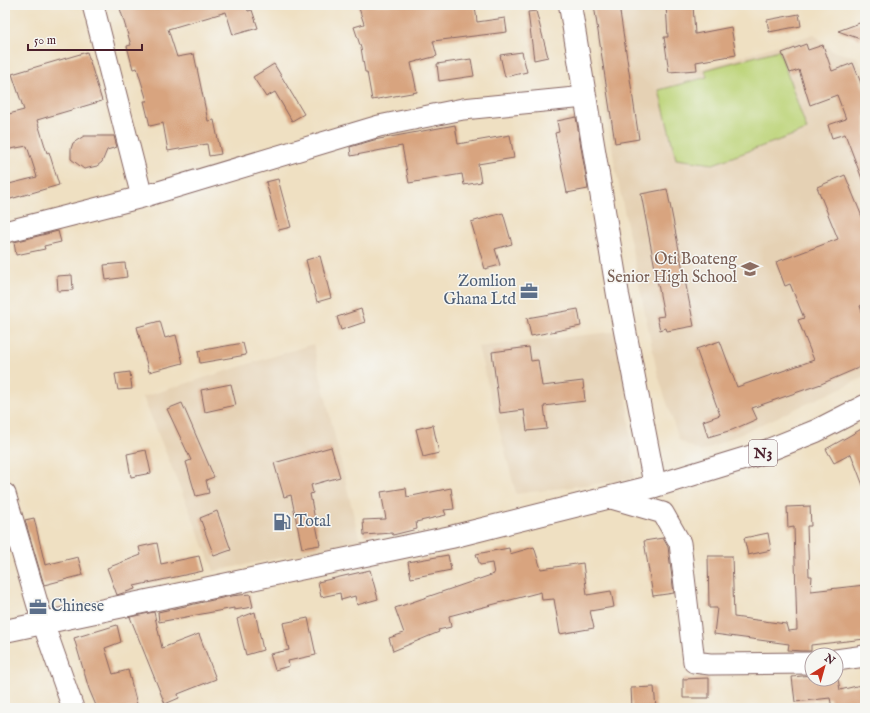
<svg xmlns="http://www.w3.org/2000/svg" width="870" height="713" font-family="'IM FELL English',serif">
  <rect width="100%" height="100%" fill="#f6f6f2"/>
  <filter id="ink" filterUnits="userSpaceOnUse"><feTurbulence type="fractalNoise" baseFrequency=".025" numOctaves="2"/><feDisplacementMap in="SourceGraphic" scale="8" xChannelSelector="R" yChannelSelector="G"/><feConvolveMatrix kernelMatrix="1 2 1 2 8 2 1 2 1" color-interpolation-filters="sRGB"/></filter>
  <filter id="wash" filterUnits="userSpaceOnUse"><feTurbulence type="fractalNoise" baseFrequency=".012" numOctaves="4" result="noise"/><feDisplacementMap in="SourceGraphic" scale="16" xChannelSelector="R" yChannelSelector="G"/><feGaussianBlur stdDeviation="0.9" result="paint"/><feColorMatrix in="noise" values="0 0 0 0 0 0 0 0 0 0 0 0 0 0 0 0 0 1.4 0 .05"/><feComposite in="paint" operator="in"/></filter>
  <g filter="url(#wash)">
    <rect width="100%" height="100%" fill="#efe0c2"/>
    <path fill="#e5d1b4" d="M589,5H694L701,69L814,34L832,51L857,57L865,75V377L701,452L679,440L657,372L615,166Z
      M621,331L634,479L516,494L478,347Z
      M313,344L360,542L214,571L143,397Z"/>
    <path fill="#bdd479" stroke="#847a52" d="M779,50L807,130L713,164L676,159L659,90L707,77L705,70Z"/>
    <g id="blocks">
      <path fill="#d8a47f" d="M119,5H246L248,11L252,10L258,28L233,35L226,12L168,29L177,57L194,54L208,121L214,120L221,154L209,156L207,144L168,151L163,123L150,126L144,101H147L137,68L133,69L127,46L131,45Z
        M358,5H475L477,22L505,18L507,32L433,41L437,56L411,63L417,92L372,100L367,72H365L361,48L354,27L364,24Z
        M594,5H619L639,139L615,143Z
        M666,5H693L695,34L731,27L736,55L696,62L697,70L669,72L664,37H668Z
        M536,11L548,57L534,60L528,12Z
        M799,14L801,26L769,32L767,20Z
        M865,21L860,39L838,31Z
        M806,44L808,50L823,45L832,71L853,63L865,93V184H864L845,134L832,138L828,125L846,119L837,95L810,105L799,70L790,73L782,53Z
        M87,52L102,101L37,120L47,153L49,152L59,185L7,200L5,185L37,177L27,146L5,150V115L24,110L12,74Z
        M522,52L527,72L505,77L500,55Z
        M471,59L474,76L439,81L437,64Z
        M274,64L304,114L292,121L275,92L266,97L253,77Z
        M576,117L588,189L567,193L555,133L559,132L557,121Z
        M455,125L458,144L510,135L514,158L478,164L481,182L464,185L462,174L409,183L402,146L351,156L350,147L374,140Z
        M84,136H114L117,147L107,150L102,162L97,166L84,169L71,159V149L73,143Z
        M845,175L865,224V304L860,306L865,320V365L821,384L752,408L757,419L732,430L708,437L703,421L720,415L696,349L720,341L737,387L814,360L798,320L804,318L790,284L785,286L776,262L838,239L817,187Z
        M278,179L291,227L279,230L266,182Z
        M667,189L694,326L667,331L666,328L660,330L657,317L664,316L641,194Z
        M503,213L512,244L495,249L500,265L485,269L471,222Z
        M58,231L61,242L44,246L45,249L16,255L14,242Z
        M320,256L331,298L317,302L306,260Z
        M125,263L127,277L106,280L104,265Z
        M72,275L73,290L58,291L57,276Z
        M361,309L365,322L341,330L337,317Z
        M578,309L581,326L531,336L527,318Z
        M160,321L165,338L176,335L183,363L149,372L137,327Z
        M243,343L246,355L200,363L198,351Z
        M529,347L531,361L538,360L542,386L583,381L585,401L544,406L547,429L527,431L524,410L500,413L492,352Z
        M130,372L132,389L118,390L115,374Z
        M231,384L236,405L205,412L201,390Z
        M182,403L214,477L206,480L209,493L196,496L186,462L191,460L167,409Z
        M433,425L439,453L423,457L416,429Z
        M865,427V488H864L851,454L834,463L826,449Z
        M331,447L340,477L311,485L313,493L310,494L320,545L302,548L291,495L284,497L274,463Z
        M146,450L151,473L131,477L127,454Z
        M406,488L407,497L451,488L454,509L444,510L446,515L416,522L417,529L393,535L392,533L364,535L363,520L386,519L381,492Z
        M810,506L811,526H807L809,576H812L811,591L865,585V639L811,645V651H801L788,650L789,644L714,634L717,608H709L708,556H732L734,617L786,624L788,631L797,630L794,527L788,528L787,507Z
        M217,511L231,550L214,556L200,518Z
        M34,518L45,565L78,557L83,575L44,585L25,520Z
        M768,533L771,550L748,555L744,538Z
        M663,538L668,547L674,593L653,596L644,541Z
        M157,543L161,564L199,556L203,571L134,586L135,589L117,595L107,568L141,555L139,547Z
        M534,547L541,569L583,563L587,595L611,591L614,607L590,611L594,628L560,634L554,599L542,600L541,592L449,616L451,627L438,630L439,632L393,651L389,638L404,633L395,608L494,574L492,563L480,565L476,554L509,548L510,554Z
        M448,555L451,570L411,578L408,562Z
        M370,570L378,599L357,605L355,596L341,600L340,593L321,597L318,582Z
        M250,594L253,607L234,610V608L159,622L158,612L231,596Z
        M154,612L162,648L199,634L216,679L178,694L179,698L165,704L130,617Z
        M255,612L263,650L246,655L237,619Z
        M308,618L316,655L288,661L289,666L275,670L270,654L289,650L283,623Z
        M117,625L121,642L105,648L113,674L128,670L138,708H97L89,689L74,638Z
        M812,675V679H838L840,690L865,684V708H832L830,698L795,702L792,677Z
        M709,678V698H683V679Z
        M654,687L656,708H632L631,688Z"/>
    </g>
  </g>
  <g filter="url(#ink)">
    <use href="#blocks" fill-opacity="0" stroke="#846360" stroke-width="1"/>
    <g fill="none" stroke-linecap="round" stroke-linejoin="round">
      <g stroke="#846360" stroke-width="23">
        <path id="minor" d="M93,5L142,197
          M5,232L142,197L379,126L463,109L585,97
          M5,494L43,623L73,708
          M611,498L663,513L680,543L694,662L710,664L812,663
          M836,660L865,656"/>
      </g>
      <g stroke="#846360" stroke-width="24">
        <path id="major" d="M570,5L618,295L655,486
          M5,631L451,537L655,486L756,455L816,431L865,406"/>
      </g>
      <use href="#minor" stroke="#fff" stroke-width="21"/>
      <use href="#major" stroke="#fff" stroke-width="22"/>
    </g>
  </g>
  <defs>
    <g id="school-bare" transform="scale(1.38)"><path d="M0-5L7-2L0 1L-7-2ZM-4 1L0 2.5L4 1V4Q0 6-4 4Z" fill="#8d6e63" stroke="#f6f6f2" stroke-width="2.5" paint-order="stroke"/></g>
    <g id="office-bare" transform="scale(1.38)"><path d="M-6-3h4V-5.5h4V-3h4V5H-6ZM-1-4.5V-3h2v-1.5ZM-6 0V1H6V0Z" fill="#5c6f8a" stroke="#f6f6f2" stroke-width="2.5" paint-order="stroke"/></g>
    <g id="fuel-bare" transform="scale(1.38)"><path d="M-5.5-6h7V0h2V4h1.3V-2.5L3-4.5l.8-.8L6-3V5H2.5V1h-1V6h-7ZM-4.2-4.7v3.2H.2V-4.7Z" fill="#5c6f8a" stroke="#f6f6f2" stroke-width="2.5" paint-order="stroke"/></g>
  </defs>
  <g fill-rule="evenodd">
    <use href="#school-bare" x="750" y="269"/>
    <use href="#office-bare" x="529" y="291"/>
    <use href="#fuel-bare" x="282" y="522"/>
    <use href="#office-bare" x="38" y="607"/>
  </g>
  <g text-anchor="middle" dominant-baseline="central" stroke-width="3" stroke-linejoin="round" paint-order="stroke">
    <rect fill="#f6f6f2" stroke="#7e6067" stroke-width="1" x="749" y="440" width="28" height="26" rx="3"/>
    <g font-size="15" font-weight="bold" fill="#4a1f2b">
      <text x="763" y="453">N3</text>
    </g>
    <g font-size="16" fill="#785e54" stroke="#f6f6f2" text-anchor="end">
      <text x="737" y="260">Oti Boateng<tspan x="737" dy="18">Senior High School</tspan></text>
    </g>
    <g font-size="16" fill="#4e5e75" stroke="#f6f6f2" text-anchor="start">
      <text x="516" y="282" text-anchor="end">Zomlion<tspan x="516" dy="18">Ghana Ltd</tspan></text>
      <text x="295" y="522">Total</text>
      <text x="51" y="607">Chinese</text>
    </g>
  </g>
  <rect width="870" height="713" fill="none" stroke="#f6f6f2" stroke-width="20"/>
  <g transform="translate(824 667) rotate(37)"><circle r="19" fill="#f6f6f2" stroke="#b1a0a2"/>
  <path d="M0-3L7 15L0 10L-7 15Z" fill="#c8321e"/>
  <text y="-6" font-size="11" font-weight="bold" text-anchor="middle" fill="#4a1f2b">N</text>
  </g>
  <path d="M28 44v6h114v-6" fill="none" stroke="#4a1f2b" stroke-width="2"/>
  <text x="34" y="44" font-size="12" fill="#4a1f2b" stroke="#f6f6f2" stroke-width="3" paint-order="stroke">50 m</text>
</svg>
